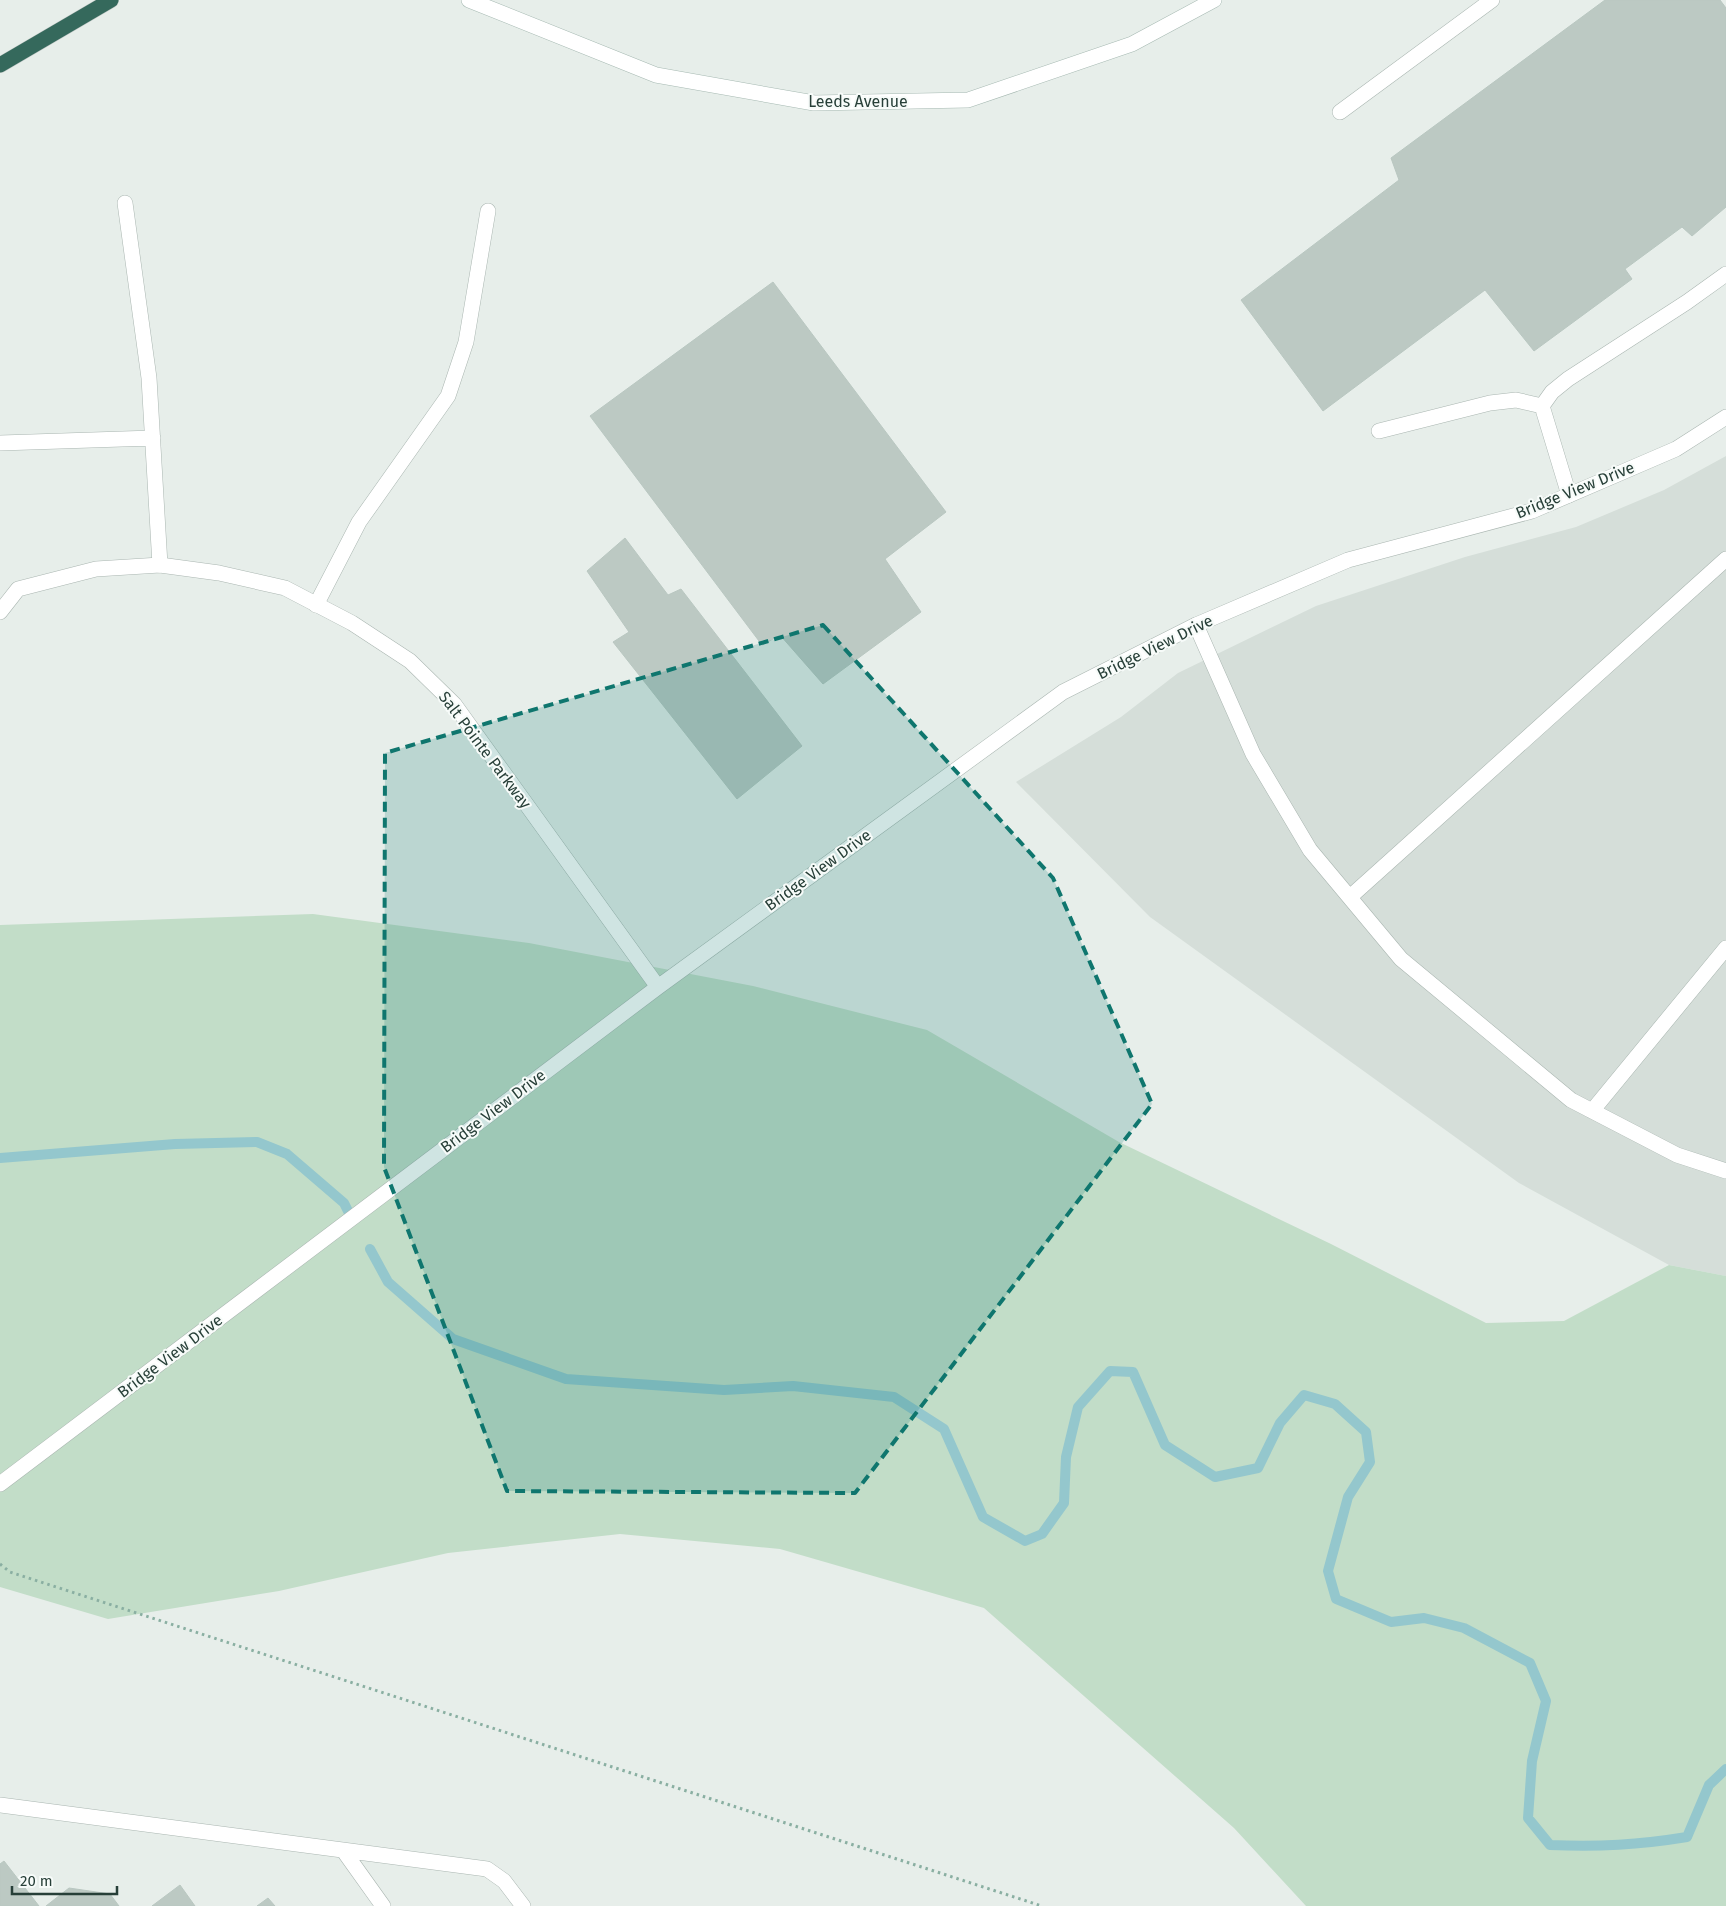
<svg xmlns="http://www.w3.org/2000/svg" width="1726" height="1906" font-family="'Fira Sans',sans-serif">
  <rect width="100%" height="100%" fill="#e7eeea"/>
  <path fill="#d5ded9" d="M1726,456V1276L1669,1265L1519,1183L1150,917L1016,782L1121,717L1178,673L1316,606L1465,557L1576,527L1664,490Z"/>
  <path fill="#c2ddc8" d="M313,914L529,943L753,986L927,1030L1119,1142L1331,1244L1486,1323L1564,1321L1669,1265L1726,1276V1906H1306L1234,1828L984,1608L780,1549L620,1534L448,1553L279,1591L108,1619L0,1587V925Z"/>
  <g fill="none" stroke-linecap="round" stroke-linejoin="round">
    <path stroke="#94c7cd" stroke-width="10" d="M0,1158L175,1144L257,1142L287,1154L344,1203L351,1217
      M370,1249L388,1282L453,1339L566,1379L724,1390L793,1386L894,1397L944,1429L983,1517L1025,1541L1042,1534L1064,1503L1066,1457L1078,1407L1110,1371L1133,1372L1165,1445L1215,1477L1258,1468L1280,1423L1304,1395L1335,1404L1366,1432L1370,1462L1348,1497L1328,1571L1336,1599L1391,1622L1424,1618L1464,1628L1530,1663L1546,1701L1532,1761L1528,1818L1550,1845C1599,1847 1638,1845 1687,1837L1709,1785L1726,1769"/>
  </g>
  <path fill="#bcc9c3" stroke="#b9c7c1" d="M1605,0H1720L1726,8V207L1692,236L1682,227L1625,269L1632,279L1534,351L1485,290L1323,411L1241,300L1399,180L1391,158Z
    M773,282L946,512L885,559L921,612L823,684L780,635L762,645L590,416Z
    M625,538L668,595L681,589L802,746L737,799L613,642L629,632L587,571Z
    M4,1861L39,1906H0V1864Z
    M180,1885L195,1906H152Z
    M69,1888L110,1894L119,1906H46Z
    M268,1898L275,1906H257Z"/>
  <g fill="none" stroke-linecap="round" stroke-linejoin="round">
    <g stroke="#aab6b1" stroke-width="16">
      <path id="lane" d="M1340,112L1492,0
        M125,203L149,378L160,565
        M1379,431L1490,403L1516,400L1542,406
        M0,443L153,438
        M1569,495L1542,406L1552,392L1568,379L1687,302L1726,274
        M316,605L359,522L448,396L466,342L488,211
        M1196,625L1253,754L1310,850L1401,959L1571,1100L1677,1155L1726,1171
        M1350,897L1726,559
        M1592,1111L1726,948
        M0,1805L487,1869L504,1881L523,1906
        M343,1850L383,1906"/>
    </g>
    <g stroke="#aab6b1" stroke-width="16">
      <path id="street" d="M0,612L18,589L96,569L160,565L219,573L285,588L352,623L410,661L454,704L658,987
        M0,1484L658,987L1063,692L1196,625L1348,560L1532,511L1676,449L1726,417"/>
    </g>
    <g stroke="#a6b9b2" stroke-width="16">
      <path id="secondary" d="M469,0L656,75L814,103L968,100L1132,44L1214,0"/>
    </g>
    <g stroke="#c3c9c7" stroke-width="16">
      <path id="highway" d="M0,65L111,0"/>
    </g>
    <path stroke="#8aafa2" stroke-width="3" stroke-dasharray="2.5 4" stroke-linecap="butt" d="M0,1564L10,1572L1042,1906"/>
    <use href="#lane" stroke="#fff" stroke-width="15"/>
    <use href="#street" stroke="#fff" stroke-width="15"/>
    <use href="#secondary" stroke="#fff" stroke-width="15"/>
    <use href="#highway" stroke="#35695c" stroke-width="15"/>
  </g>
  <path fill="#0f766e" fill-opacity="0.2" stroke="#0f766e" stroke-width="4" stroke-dasharray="10 6" stroke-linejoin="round" d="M823,625L1053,878L1152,1104L855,1493L507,1491L384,1167L385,753Z"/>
  <g text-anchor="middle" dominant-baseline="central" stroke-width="4" stroke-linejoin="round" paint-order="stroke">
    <g font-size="16" fill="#273f38" stroke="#f7fbf9">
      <text x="858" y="101">Leeds Avenue</text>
      <text transform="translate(1575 490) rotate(-22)">Bridge View Drive</text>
      <text transform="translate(1155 647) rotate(-26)">Bridge View Drive</text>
      <text transform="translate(485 750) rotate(53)">Salt Pointe Parkway</text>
      <text transform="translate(818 870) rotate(-36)">Bridge View Drive</text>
      <text transform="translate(493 1111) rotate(-37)">Bridge View Drive</text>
      <text transform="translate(170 1356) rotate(-37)">Bridge View Drive</text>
    </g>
  </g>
  <path d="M12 1886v8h105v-8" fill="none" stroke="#273f38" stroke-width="2.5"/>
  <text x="20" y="1886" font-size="15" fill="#273f38" stroke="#f7fbf9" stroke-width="4" paint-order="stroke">20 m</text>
</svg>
